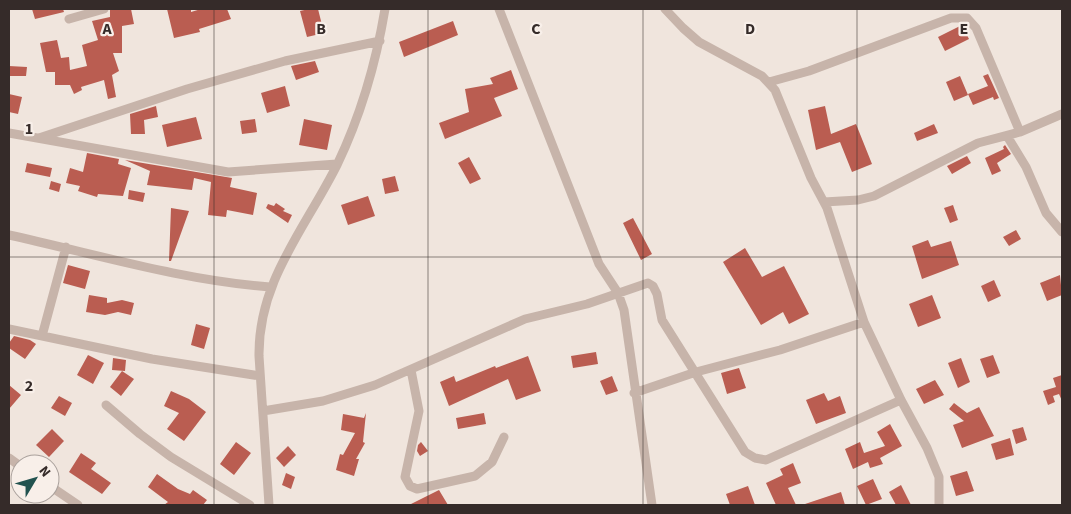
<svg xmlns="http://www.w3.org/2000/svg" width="1071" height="514" font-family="'Source Sans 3',sans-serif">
  <rect width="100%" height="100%" fill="#f0e5dd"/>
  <path fill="#ba5d51" d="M32,9H63L64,12L35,19Z
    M131,9L134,24L122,26V53H113L119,71L112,75L116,97L108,99L104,80L81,87L82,90L74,94L70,85H55V72H46L40,43L57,40L61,58L69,57L70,70L87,66L82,45L98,40L92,21L110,17V10Z
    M167,9H191V12L201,9H227L231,19L199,29L200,32L174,38Z
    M309,9H318L324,33L307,37L300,11Z
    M453,21L458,35L404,57L399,42Z
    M962,25L969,39L945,51L938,37Z
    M315,61L319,72L296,80L291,66Z
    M9,66L27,67L26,76H9Z
    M511,70L518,89L494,98L502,116L445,139L439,123L469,112L465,89L493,84L490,78Z
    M988,74L999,98L994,100L993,97L973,105L968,94L988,86L983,76Z
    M960,76L968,95L954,101L946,82Z
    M285,86L290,106L267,113L261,93Z
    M9,94L22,97L18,114L9,112Z
    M156,106L158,117L144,120L145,134H131L130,114Z
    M825,106L831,134L856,124L872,164L852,172L840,142L816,150L808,110Z
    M196,117L202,139L167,147L162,125Z
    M255,119L257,132L242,134L240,121Z
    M304,119L332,125L327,150L299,145Z
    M934,124L938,133L917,141L914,133Z
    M1005,145L1011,154L997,163L1001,171L992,175L985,158L1004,149L1003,147Z
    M87,153L119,159L118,164L131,168L123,196L98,194L97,197L78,191L80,186L66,183L70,168L83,172Z
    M967,156L971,163L952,174L947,166Z
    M469,157L481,179L470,184L458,163Z
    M125,160L232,178L230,187L257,193L253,215L227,210L226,217L208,215L211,182L194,178L192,190L147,185L150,171Z
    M27,163L52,168L50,177L25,172Z
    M395,176L399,191L385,194L382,179Z
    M51,181L61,184L59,192L49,189Z
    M129,190L145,193L143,202L128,199Z
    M368,196L375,216L348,225L341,205Z
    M276,203L285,209L283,211L292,215L288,223L266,208L268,204L274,206Z
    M953,205L958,220L950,223L944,208Z
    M171,208L189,211L171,261H169Z
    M633,218L652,254L641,260L623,223Z
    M1016,230L1021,239L1009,246L1003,237Z
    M928,240L931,247L951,241L959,265L922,279L912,246Z
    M745,248L762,277L784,266L809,314L789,324L783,312L761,325L723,262Z
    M68,265L90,271L85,289L63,283Z
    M1060,275L1062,295L1047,301L1040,283Z
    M994,280L1001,296L988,302L981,286Z
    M89,295L107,298V303L122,300L134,303L131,315L118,312L105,315L86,312Z
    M932,295L941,318L918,327L909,304Z
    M196,324L210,328L204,349L191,345Z
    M14,336L30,340L36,344L25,359L9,348V343Z
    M596,352L598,364L573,368L571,356Z
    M88,355L104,363L93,384L77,375Z
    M993,355L1000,373L987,378L980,359Z
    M528,356L541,391L516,400L508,379L449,406L440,382L454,376L456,382L495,366L496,368Z
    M113,358L126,360L125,371L112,370Z
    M961,358L970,382L958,388L948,363Z
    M739,368L746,388L727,394L721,373Z
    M122,371L134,379L121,396L110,387Z
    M1062,375V401L1059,394L1053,396L1055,402L1048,405L1043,391L1056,387L1053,378Z
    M612,376L618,391L606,395L600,381Z
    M935,380L944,395L924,404L916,389Z
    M9,385L21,395L9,409Z
    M171,391L189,399L206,412L184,441L167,429L179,413L164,406Z
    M824,393L828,401L840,396L846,413L816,424L806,400Z
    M59,396L72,403L65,416L51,408Z
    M954,403L967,413L979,407L994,436L962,448L953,425L964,421L949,409Z
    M366,413L363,442L365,443L356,459H359L354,476L336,470L340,454L343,455L355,433L341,430L343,414L364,418Z
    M484,413L486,424L458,429L456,418Z
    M890,424L902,446L880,458L883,464L870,468L868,462L853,469L845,449L860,442L864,453L885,446L877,432Z
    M1023,427L1027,440L1016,444L1012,430Z
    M52,429L64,441L49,457L36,445Z
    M1010,438L1014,455L996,460L991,444Z
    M236,442L251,453L234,475L220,464Z
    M421,442L428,451L420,456L417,451L418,445Z
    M288,446L296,455L284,467L276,458Z
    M81,453L96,463L91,469L111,483L102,494L69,472Z
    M793,463L801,483L788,488L796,505H776L766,483L783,475L780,469Z
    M967,471L974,491L956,496L950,476Z
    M286,473L295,477L291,489L282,485Z
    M157,474L178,489L190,494L193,490L207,500L203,505H164L168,502L148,487Z
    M873,479L882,499L866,505L857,486Z
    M901,485L911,505H896L889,492Z
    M748,486L755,505H730L726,494Z
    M439,490L448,505H409Z
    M841,492L845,505H805V504Z"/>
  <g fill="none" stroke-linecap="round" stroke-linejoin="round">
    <path stroke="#c7b4aa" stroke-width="9" d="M499,9L599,264L618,293L624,310L652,505
      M665,9L683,28L699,42L762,76L775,90L811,178L827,208L864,322L901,400L927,448L939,477V505
      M69,19L104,9
      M769,82L809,71L951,18H967L976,28L1020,132
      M9,133L228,172L337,164
      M1007,136L1026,167L1046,213L1062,232
      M39,138L187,89L285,61L380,41
      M824,202L858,200L874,196L978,143L1020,132L1062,114
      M9,235C95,254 181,280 270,287
      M9,329L152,359L260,376
      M42,336L66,247
      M411,370L419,411L405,477L410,486L417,489L475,476L492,462L504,437
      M634,393L696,372L780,350L864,322
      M106,405L140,434L171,457L250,505
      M263,411L323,401L375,385L525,319L587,304L648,283L653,286L657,294L662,320L745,452L755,458L766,460L901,400
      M9,458L20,466
      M50,486L78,505
      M269,505L259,356C258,281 305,229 337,165C361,115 376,63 385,9"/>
  </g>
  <path fill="none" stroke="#352b29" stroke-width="1" stroke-opacity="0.55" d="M214,9V505M428,9V505M643,9V505M857,9V505M9,257H1062"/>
  <g font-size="16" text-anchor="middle" font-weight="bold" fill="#352b29" stroke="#f8efe9" stroke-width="4.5" stroke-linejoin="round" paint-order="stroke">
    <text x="107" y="34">A</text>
    <text x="321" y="34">B</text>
    <text x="536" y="34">C</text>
    <text x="750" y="34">D</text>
    <text x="964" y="34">E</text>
    <text x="29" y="134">1</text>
    <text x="29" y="391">2</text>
  </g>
  <rect width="1071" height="514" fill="none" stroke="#352b29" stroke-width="20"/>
  <g transform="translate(35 479) rotate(52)"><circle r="24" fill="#f8efe9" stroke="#aaa19c"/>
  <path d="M0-4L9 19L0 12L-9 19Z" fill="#22524f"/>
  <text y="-8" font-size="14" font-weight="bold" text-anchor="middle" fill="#352b29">N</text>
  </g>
</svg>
